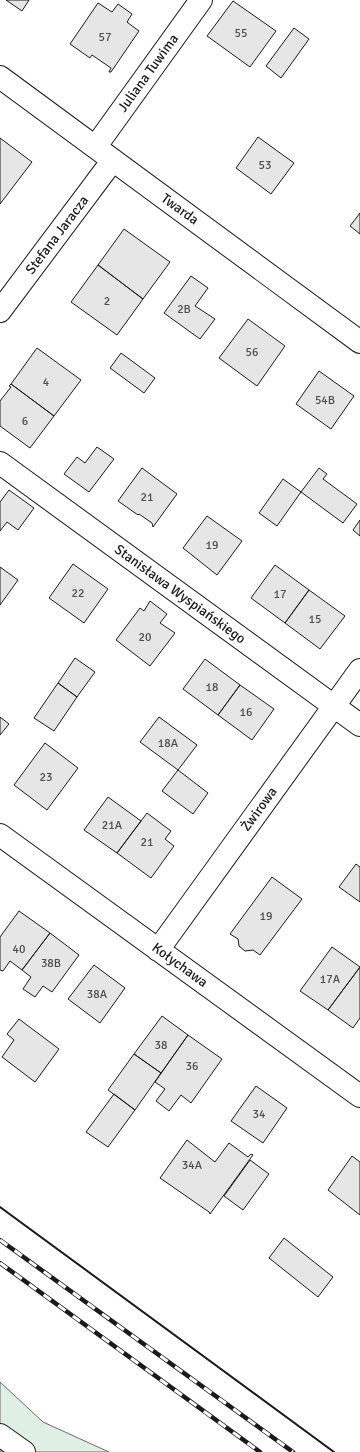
<svg xmlns="http://www.w3.org/2000/svg" width="360" height="1452" font-family="Signika,sans-serif">
  <rect width="100%" height="100%" fill="#fff"/>
  <path fill="#e0efe3" stroke="#6a6a6a" d="M0,1382L43,1422L109,1452H0Z"/>
  <path fill="#e6e6e6" stroke="#1a1a1a" d="M6,0H29L22,11Z
    M233,1L276,31L250,67L207,36Z
    M98,3L112,12L118,4L132,14L127,22L139,31L111,72H109L111,68L92,55L90,58L70,44Z
    M294,28L309,39L281,78L266,66Z
    M258,137L294,163L271,194L236,168Z
    M0,138L32,162L0,204Z
    M360,213V234L350,226Z
    M124,229L170,262L143,299L98,265Z
    M98,265L143,299L117,335L71,302Z
    M191,276L208,288L195,306L215,319L200,339L164,313Z
    M248,319L285,346L257,386L219,358Z
    M37,348L81,380L54,416L11,384Z
    M121,353L155,378L144,393L110,368Z
    M319,371L354,396L331,429L296,404Z
    M11,384L54,416L30,448L0,426V401L11,387L9,386Z
    M97,447L114,459L89,492L64,474L77,457L85,463Z
    M142,468L177,494L153,527L152,523L139,514L138,515L118,501Z
    M319,468L327,474L323,479L357,504L343,523L301,492Z
    M283,479L301,492L277,526L259,513Z
    M9,490L34,508L18,530L7,522L0,531V502Z
    M207,516L242,541L217,575L183,548Z
    M360,520V536L353,530Z
    M73,564L108,589L84,623L49,598Z
    M275,565L309,590L285,623L251,598Z
    M0,567L18,580L0,605Z
    M309,590L345,616L320,649L285,623Z
    M150,601L167,614L160,623L175,633L150,666L116,640L140,608L144,611Z
    M75,658L95,672L77,697L58,683Z
    M205,659L240,685L218,715L183,689Z
    M58,683L77,697L54,731L34,718Z
    M240,685L274,709L252,740L218,715Z
    M0,717L9,724L0,735Z
    M159,717L197,745L178,770L140,742Z
    M45,743L78,768L47,810L14,785Z
    M178,770L208,793L193,814L162,791Z
    M108,797L141,821L117,853L84,830Z
    M147,813L171,831L165,839L174,846L151,878L117,853Z
    M356,864L360,867V902L339,887Z
    M272,877L302,899L260,955L253,950L245,951L239,946L238,939L230,934Z
    M19,911L50,933L22,970L10,961L3,971L0,970V937Z
    M50,933L79,955L52,992L43,986L35,997L23,989L31,977L22,970Z
    M332,947L360,967L328,1010L300,991Z
    M94,965L125,988L100,1023L68,999Z
    M360,967V1018L353,1028L328,1010Z
    M162,1016L188,1035L161,1073L134,1054Z
    M19,1019L59,1049L35,1082L2,1057L14,1040L7,1034Z
    M188,1035L222,1059L191,1103L181,1095L169,1111L156,1101L165,1089L155,1082Z
    M134,1054L161,1073L135,1110L108,1090Z
    M256,1086L287,1108L263,1143L231,1121Z
    M114,1094L135,1110L108,1147L86,1132Z
    M187,1140L215,1162L229,1143L248,1157L251,1154L253,1155L210,1214L209,1212L160,1178Z
    M352,1156L360,1162V1215L328,1190Z
    M250,1160L269,1174L243,1210L224,1196Z
    M284,1238L333,1277L318,1297L269,1258Z"/>
  <g fill="none" stroke-linecap="round" stroke-linejoin="round">
    <g stroke="#1a1a1a" stroke-width="24">
      <path id="minor" d="M0,77L360,342
        M96,146L201,0
        M0,311L113,160
        M0,463L360,725
        M0,835L360,1096
        M158,950L360,670
        M0,1435L24,1452"/>
    </g>
    <use href="#minor" stroke="#fff" stroke-width="22"/>
    <g stroke="#1a1a1a" stroke-width="4.5">
      <path id="rail" d="M0,1240L293,1452
        M0,1263L260,1452"/>
    </g>
    <use href="#rail" stroke="#fff" stroke-width="3" stroke-dasharray="9" stroke-linecap="butt"/>
    <path stroke="#1a1a1a" stroke-width="2" d="M0,1207L334,1452"/>
  </g>
  <g text-anchor="middle" dominant-baseline="central" stroke-width="3" stroke-linejoin="round" paint-order="stroke">
    <g font-size="12" fill="#4d4d4d">
      <text x="241" y="33">55</text>
      <text x="105" y="37">57</text>
      <text x="265" y="165">53</text>
      <text x="107" y="301">2</text>
      <text x="184" y="309">2B</text>
      <text x="252" y="352">56</text>
      <text x="46" y="382">4</text>
      <text x="325" y="400">54B</text>
      <text x="25" y="421">6</text>
      <text x="147" y="497">21</text>
      <text x="212" y="545">19</text>
      <text x="78" y="593">22</text>
      <text x="280" y="594">17</text>
      <text x="315" y="619">15</text>
      <text x="145" y="637">20</text>
      <text x="212" y="687">18</text>
      <text x="246" y="712">16</text>
      <text x="168" y="743">18A</text>
      <text x="46" y="777">23</text>
      <text x="112" y="825">21A</text>
      <text x="147" y="842">21</text>
      <text x="266" y="916">19</text>
      <text x="19" y="949">40</text>
      <text x="51" y="963">38B</text>
      <text x="330" y="979">17A</text>
      <text x="97" y="994">38A</text>
      <text x="161" y="1045">38</text>
      <text x="192" y="1066">36</text>
      <text x="259" y="1114">34</text>
      <text x="192" y="1165">34A</text>
    </g>
    <g font-size="14" fill="#1a1a1a" stroke="#fff">
      <text transform="translate(148 73) rotate(-54)">Juliana Tuwima</text>
      <text transform="translate(180 209) rotate(36)">Twarda</text>
      <text transform="translate(57 235) rotate(-53)">Stefana Jaracza</text>
      <text transform="translate(180 594) rotate(36)">Stanisława Wyspiańskiego</text>
      <text transform="translate(259 809) rotate(-54)">Żwirowa</text>
      <text transform="translate(180 965) rotate(36)">Kołychawa</text>
    </g>
  </g>
</svg>
